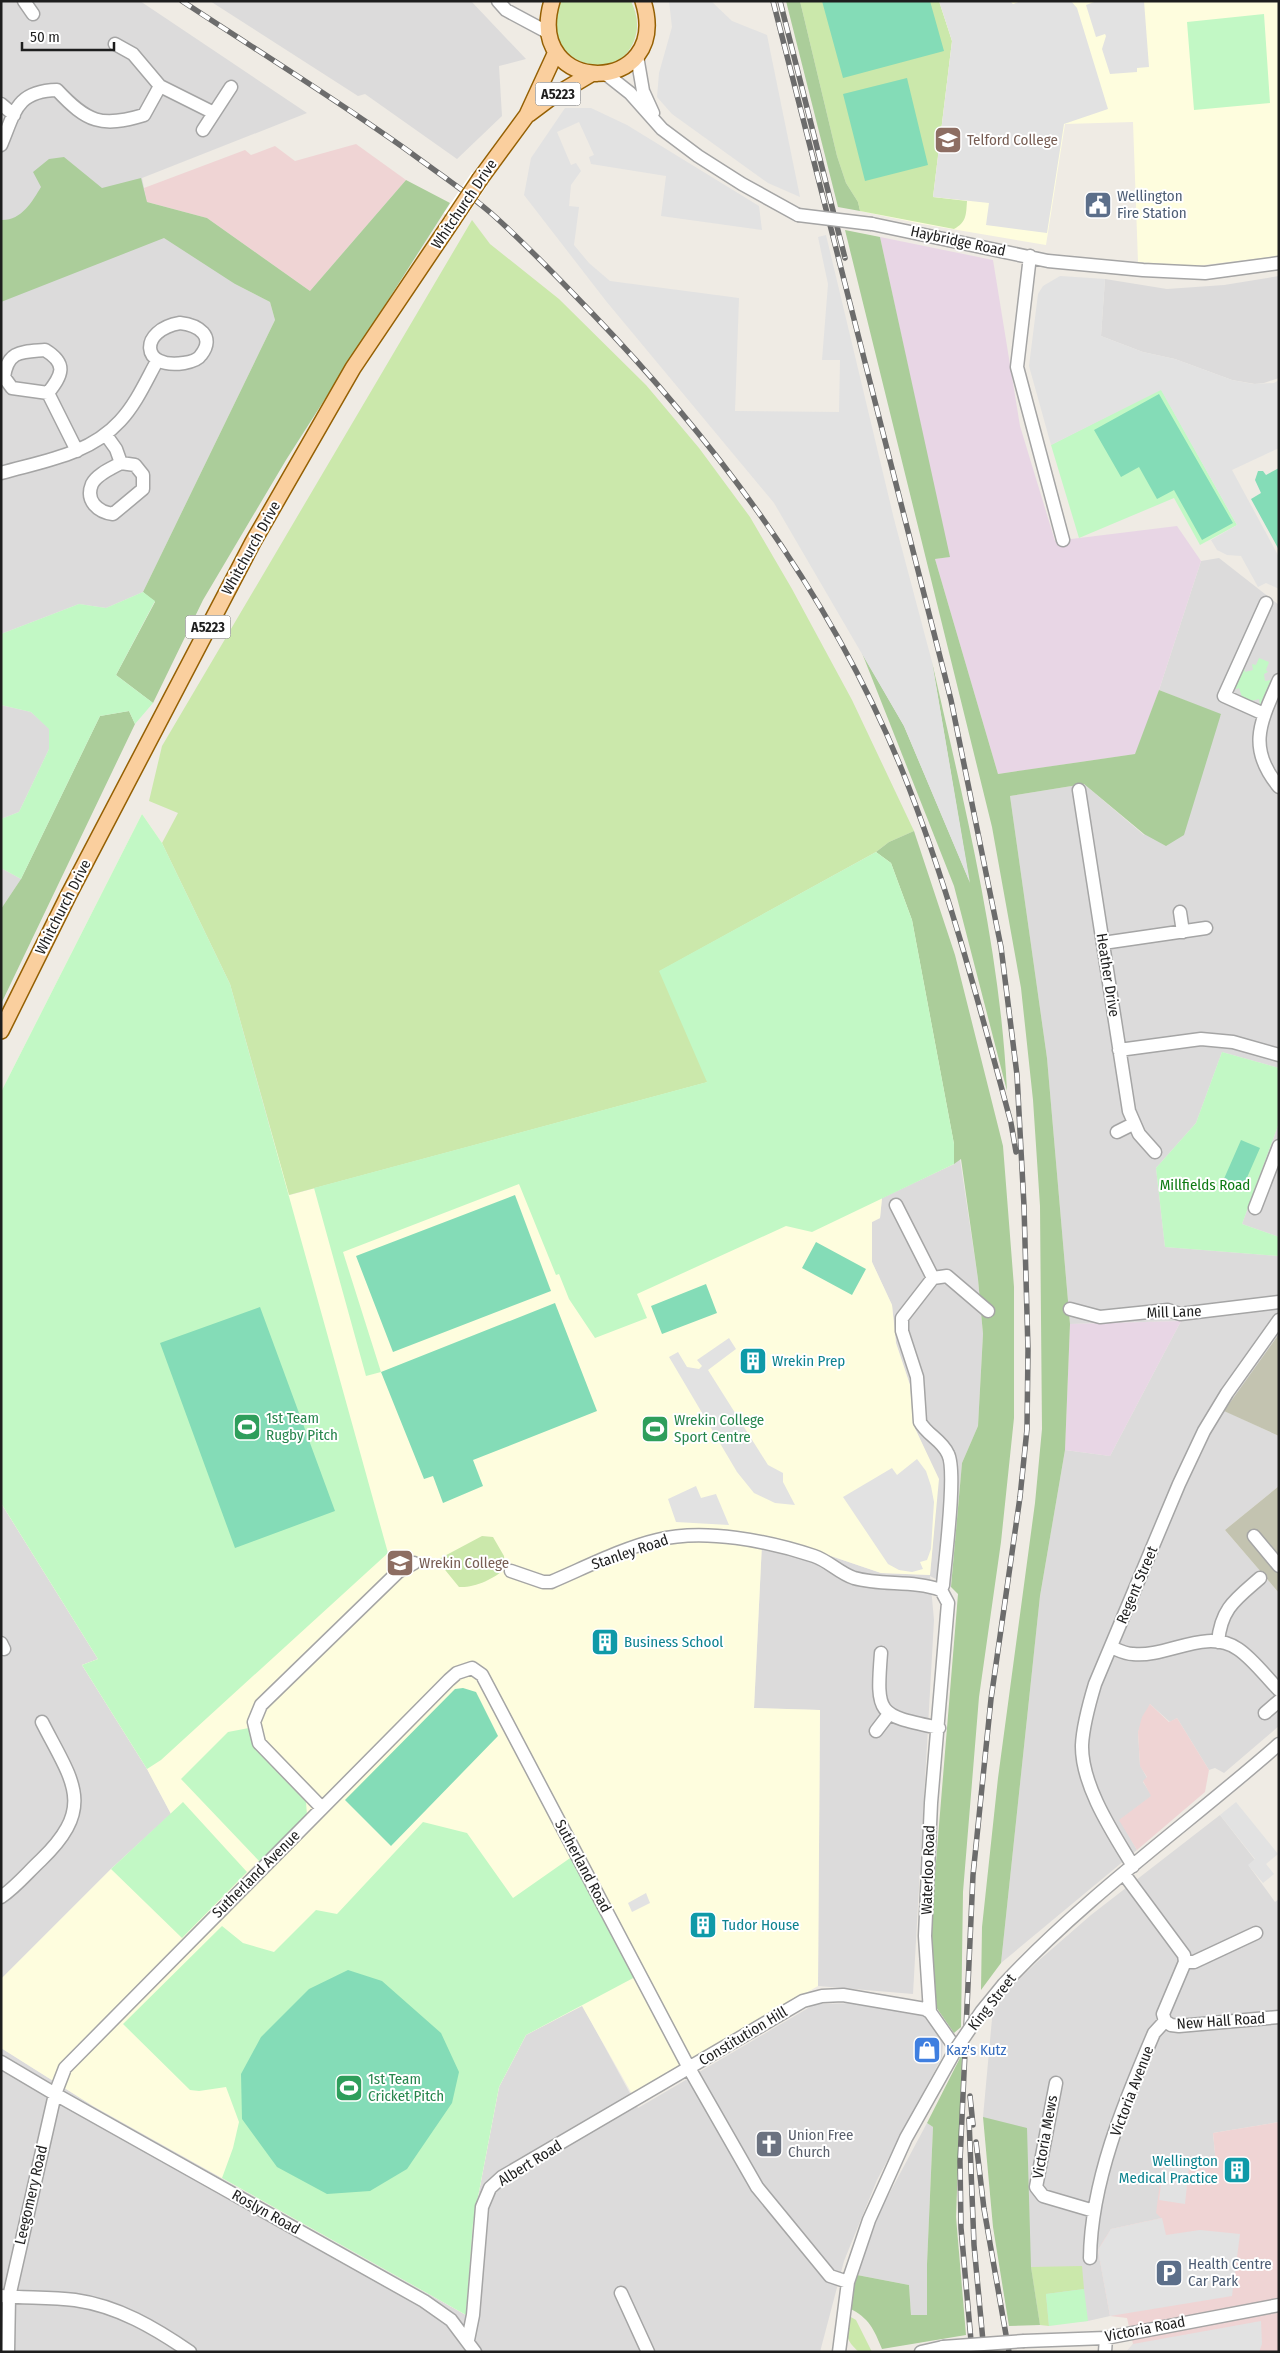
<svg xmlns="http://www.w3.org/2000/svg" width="1280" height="2353" font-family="'Fira Sans Condensed',sans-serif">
  <rect width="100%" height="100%" fill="#efebe4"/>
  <path fill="#dcdbdb" d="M1,1H140L307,113L142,178L147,202L235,284L270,302L275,320L143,592L106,608L79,604L1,634Z
    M210,1H471L526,59L499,66L502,116L457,159L365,94L358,96Z
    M1279,276V378L1264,383L1255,384L1232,380L1175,359L1143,352L1101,336L1105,279L1167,289L1224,285Z
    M1219,558L1279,605V1068L1222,1052L1196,1123L1156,1168L1165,1247L1279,1256V1334L1225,1411L1279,1436V1486L1225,1530L1279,1593V1726L1224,1773L1215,1768L1209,1770L1177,1718L1170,1722L1150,1704L1138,1732L1140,1765L1147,1778L1143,1782L1152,1796L1120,1820L1137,1850L1001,1963L1040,1596L1065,1450L1110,1456L1181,1321L1070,1324L1047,1058L1010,796L1084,784L1144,835L1221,715L1159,690L1201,561Z
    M1,705L31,712L49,728V749L19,812L1,819Z
    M1,868L21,879L1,909Z
    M1279,1123V1237L1242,1224Z
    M960,1159L978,1279L983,1334L978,1426L962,1463L951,1587L930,1576L934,1620L913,1994L818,1986L820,1710L754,1708L762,1543L822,1553L881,1573L930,1575L938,1479L913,1424L910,1385L896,1343L892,1305L872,1262V1222L880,1218L882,1198Z
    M1,1503L98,1659L82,1665L147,1769L171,1814L111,1869L1,1979Z
    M1220,1815L1255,1860L1249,1866L1275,1902L1279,1899V2122L1213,2133L1216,2164L1194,2168L1162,2218L1111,2229L1098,2250L1110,2316L1088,2321L1040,2325L1031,2267L983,2117L993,2008L1006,1992L1037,1962L1091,1915Z
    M856,2003L921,2010L943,2042L942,2057L877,2180L844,2261L820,2352H1V2048L93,2106L466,2315L473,2223L499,2087L526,2035L582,2005L638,2108L815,2004Z
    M927,2123L933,2127L927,2264L928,2315L911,2316L909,2285L857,2275L881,2209Z"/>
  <path fill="#efd4d4" d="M356,144L406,180L310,291L207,218L147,202L144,188L245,150L251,155L275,146L295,161Z
    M1150,1704L1169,1722L1177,1718L1209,1770L1205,1792L1137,1850L1119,1820L1151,1796L1143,1781L1147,1777L1140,1766L1138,1732L1142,1717Z
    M1279,2122V2352H1126L1133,2344L1127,2318L1110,2316L1098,2250L1103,2241L1111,2229L1161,2218L1156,2213L1163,2159L1192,2162L1195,2168L1216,2164L1213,2133Z"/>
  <path fill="#e8d6e5" d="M880,237L993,260L1020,426L1055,541L1177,526L1201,561L1159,690L1136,754L998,774L935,559L949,557Z
    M1181,1321L1110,1456L1065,1450L1070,1324Z"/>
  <path fill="#fefdde" d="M800,1H1279V256L1196,266L1138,262L1133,122L1065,124L1046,245L922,224L860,211Z
    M142,814L162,843L269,1125L290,1195L707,1082L876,852L891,863L912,920L954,1144V1164L882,1198L880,1218L872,1222V1262L892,1305L896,1343L910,1385L913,1424L939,1479L930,1575L881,1573L822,1553L762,1543L754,1708L820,1710L818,1986L632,2094L582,2006L526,2035L499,2087L473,2223L466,2315L93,2106L1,2048V1979L111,1869L171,1814L147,1769L82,1665L98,1659L1,1503V1092Z"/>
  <path fill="#c3c3b0" d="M1279,1334V1436L1224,1411Z
    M1279,1486V1593L1225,1530Z"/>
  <path fill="#cbe8ab" d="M561,1H631C637,14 639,25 635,38C618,91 532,60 561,1Z
    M800,1H939L952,41L933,197L967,201C966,214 967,222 954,229L860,211L858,202L846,183L837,156Z
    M472,220L490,244L559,299L646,385L699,448L750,517L792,589L852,700L914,831L889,842L876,852L660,971L708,1082L289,1195L230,984L162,843L178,813L149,801L162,746Z
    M482,1536L493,1537L504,1556L505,1568C495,1579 474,1588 459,1587L437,1560Z
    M1082,2266L1084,2289L1046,2294L1049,2326L1040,2325L1031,2267Z
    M849,2316L856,2320L872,2352H859C846,2341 844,2332 849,2316Z"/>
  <path fill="#abcd9a" d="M786,1H800L837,156L846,183L858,202L860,211L838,207Z
    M64,157L102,188L141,178L147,202L207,218L310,291L406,180L450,203L286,460L203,600L153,703L116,675L155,602L143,592L275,320L270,302L235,284L164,238L1,302V220C21,221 32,202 41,187L33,172L49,159Z
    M845,230L880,237L950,557L935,559L998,774L1135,754L1159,690L1221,714L1184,835L1166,846L1144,834L1084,784L1010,796L1047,1058L1070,1324L1065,1450L1040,1596L1001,1963L981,1990L982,1927L998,1778L1035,1503L1042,1429L1040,1206L1033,1100L1021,988L992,827Z
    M862,653L904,726L969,880L932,662C964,804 1000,945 1007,1091L954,886Z
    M129,711L135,724L1,1004V909L21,879L100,716Z
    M914,831L955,955L1003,1146L1014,1287V1418L1001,1542L979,1697L963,1892L961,2027L954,2033L936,2007L930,1935L958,1594L951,1587L962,1463L978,1426L983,1334L978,1279L961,1159L954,1164V1144L912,920L891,863L876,852L889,842Z
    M962,2054L956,2217L966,2335L882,2349C874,2329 869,2318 849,2308L857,2275L909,2285L911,2315H927V2264L933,2127L927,2123Z
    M983,2117L1027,2128L1031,2267L1040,2325L1009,2326L993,2227Z"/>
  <path fill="#c2f8c5" d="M1264,14L1270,103L1194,110L1187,22Z
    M1161,389L1237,525L1200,545L1174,498L1079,538L1051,445Z
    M143,592L155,601L116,675L153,703L135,724L129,711L100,716L21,879L1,868V819L19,812L49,749V729L31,712L1,705V634L79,604L106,608Z
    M1259,658L1269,662L1266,670L1268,672L1264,674L1265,681L1271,680L1260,705L1259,699L1251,701L1252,706L1237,699L1242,697L1239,688L1233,690L1244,667L1245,672L1253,670L1252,664L1256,665Z
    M142,814L162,843L230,984L388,1553L161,1760L147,1769L82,1665L98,1659L1,1503V1092Z
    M876,852L891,863L912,920L954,1144V1164L812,1232L786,1226L637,1294L647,1318L595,1338L569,1299L559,1274L556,1275L519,1184L343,1252L381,1372L366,1376L314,1188L707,1082L659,971Z
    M1222,1052L1279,1068V1123L1242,1224L1279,1237V1256L1165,1247L1156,1168L1196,1123Z
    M249,1728L253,1746L306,1802L307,1815L261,1863L181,1779L228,1732Z
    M183,1802L247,1872L182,1938L111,1869Z
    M423,1822L467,1833L513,1898L573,1856L637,1976L526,2035L499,2087L473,2223L466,2315L222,2178L233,2148L239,2122L226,2087L199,2091L190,2090L123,2024L222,1926L243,1943L274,1952L316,1910L337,1914Z
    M1084,2289L1088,2321L1049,2326L1046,2294Z"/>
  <path fill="#84dcb7" d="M822,1H930L944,51L843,78Z
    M907,78L928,165L865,181L843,94Z
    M1159,394L1233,523L1202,540L1174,490L1157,499L1139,467L1121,477L1094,430Z
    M1279,468V550L1251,499L1261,493L1255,480L1258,471H1263L1266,475Z
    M1241,1140L1260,1148L1242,1189L1223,1181Z
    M515,1195L551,1291L393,1352L356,1256Z
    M816,1242L866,1269L852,1295L802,1268Z
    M706,1284L717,1313L662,1334L651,1306Z
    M555,1303L597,1411L473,1460L483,1486L443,1503L433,1476L424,1479L381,1372Z
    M260,1307L335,1511L235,1548L160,1343Z
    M463,1688L476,1692L498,1736L391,1846L345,1800L455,1689Z
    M348,1970L382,1981L441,2033L459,2072L452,2103L407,2169L370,2191L327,2194L277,2167L242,2119L241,2074L261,2037L309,1989Z"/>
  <path fill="#e2e2e2" d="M669,1H711L732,21L767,35L800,197L768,183L672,114L657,97L659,73L672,27Z
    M939,1H1010L1013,4L1021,1H1071L1077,8L1108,109L1064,124L1047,233L986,225L989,203L933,197L952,41Z
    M1097,1H1144L1149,67L1137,68V72L1110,74L1102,49L1106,36L1105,34L1096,37L1086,5Z
    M565,108H591L627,125L759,206L762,230L661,216L666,176L591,164L589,157L594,155L579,122L557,132L571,165L576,163L581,171L571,185L569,206L579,207L574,245L589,263L610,281L739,298L735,411L839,412L840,360H822L828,284L818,237L826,235L894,519L932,662L970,883L904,726L774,503L606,301L524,195L531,158Z
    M1060,276L1105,279L1101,336L1143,352L1175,359L1232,380L1253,384L1274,383L1279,380V448L1232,470L1279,557V589L1266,583L1258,587L1241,556L1227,555L1217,550L1211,540L1237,525L1161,390L1051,445L1029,366L1038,294L1043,286Z
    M729,1338L736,1349L708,1370L768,1465L783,1473V1482L795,1505L775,1503L754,1493L737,1472L669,1357L678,1352L687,1367L699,1369L702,1366L697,1360Z
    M917,1459L926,1471L931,1486L934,1502L931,1549L927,1560L920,1562L923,1569L912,1572L899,1570L888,1564L843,1497L892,1468L897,1475Z
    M696,1486L701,1498L716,1494L729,1525L676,1522L668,1499Z
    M1236,1802L1278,1854L1266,1864L1274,1874L1263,1883L1248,1865L1255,1859L1220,1815Z
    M646,1893L650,1903L632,1912L628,1903Z
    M1164,2163L1189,2166L1185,2204L1159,2200Z
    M1162,2218L1166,2235L1200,2230L1240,2234L1232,2296L1110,2316L1098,2250L1111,2229Z
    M1261,2321L1262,2344L1259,2352H1126L1133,2344Z"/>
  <path fill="#fff" d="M472,172L487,186L459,227L444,213Z"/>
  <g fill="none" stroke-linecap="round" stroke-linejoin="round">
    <g stroke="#a5a5a5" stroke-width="15">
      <path id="minor" d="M24,1L33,14
        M498,1L506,10L547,32
        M115,44L133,54L160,86L214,113
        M637,56L643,91L653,113
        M606,74L630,93L662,129L698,156L742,184L798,215
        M1,104L14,115
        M203,130L231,87
        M1,145C15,112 16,91 57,90C87,122 101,128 144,115L160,86
        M872,224L1048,261L1143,270L1205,273L1279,263
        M1030,256L1017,367L1063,540
        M180,323C198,325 216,336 201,355C198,360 190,362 184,363C140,370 139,330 180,323Z
        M45,350C68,364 62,375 48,393L12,388L4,377C8,350 22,352 45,350Z
        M48,393L77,451
        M106,435L116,449L121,463
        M121,463L135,465L143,475V489L113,514C98,512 85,501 92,484C97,474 112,468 121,463Z
        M1,473C43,461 89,455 120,421C136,404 146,381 157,361
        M1279,680C1261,721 1246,747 1279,787
        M1264,714L1224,696L1266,603
        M1079,790L1129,1111L1139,1134L1155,1152
        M1180,912L1183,932
        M1103,943L1206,928
        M1119,1050L1201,1039L1233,1042L1279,1055
        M1117,1132L1133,1124
        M896,1205L933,1278
        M1255,1208L1279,1146
        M1070,1309L1100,1317L1168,1310L1180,1314L1279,1302
        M1254,1536L1279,1566
        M511,1571L543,1582H551C584,1568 623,1548 657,1540C704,1528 769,1541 814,1556C829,1561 839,1573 854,1578C882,1586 913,1580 941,1590L948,1603L931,1803L925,1936L930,2012
        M941,1590L943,1585C945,1561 957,1471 948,1454C942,1440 927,1435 920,1422L917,1377L902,1331V1318L933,1278L947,1276L988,1311
        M1218,1642C1221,1608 1236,1599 1260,1578
        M1,1643L4,1649
        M1111,1647C1118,1650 1125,1654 1133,1654C1167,1658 1206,1627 1238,1649C1253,1659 1266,1677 1279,1690
        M881,1653C876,1716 878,1715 939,1728
        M1265,1713L1279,1701
        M876,1731L889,1714
        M322,1808L259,1743L254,1722L261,1705L398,1572L414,1563
        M1133,1866C1113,1833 1081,1785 1082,1745C1083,1725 1089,1704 1095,1684L1179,1484L1204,1431L1227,1393L1279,1320
        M1124,1874L1184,1955L1185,1962L1163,2014L1165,2021
        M1,1897C16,1887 28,1872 41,1860C97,1806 72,1781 42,1722
        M1185,1962H1194L1256,1933
        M1004,1984C1087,1895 1188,1824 1279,1744
        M1165,2021L1171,2025L1179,2026L1279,2017
        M1,2062L55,2094L424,2301L451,2320L475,2352
        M1056,2083L1036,2187L1043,2196L1094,2211
        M1090,2258C1091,2181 1124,2103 1154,2033L1165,2021
        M621,2293L648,2352
        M1,2296C26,2298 51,2297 75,2300C118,2306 155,2328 190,2352
        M468,2340L473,2315L482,2207L490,2188L502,2177L803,2001L822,1996L843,1995L925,2009L930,2012L956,2049L906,2138L869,2220L848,2282L839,2352
        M1024,2341L1106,2338L1279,2305
        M8,2352L9,2297L55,2094L65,2068L449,1680L457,1673L472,1668L482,1675L689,2068L757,2187L830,2276L848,2282
        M921,2352L943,2347
        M1105,2352L1106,2338"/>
    </g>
    <g stroke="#956003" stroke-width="18">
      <path id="major" d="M552,1C523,98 673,97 643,1
        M529,114L549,99L591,74
        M480,179L527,115L556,52
        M1,1031L69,894L253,542L353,368L452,221"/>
    </g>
    <use href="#minor" stroke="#fff" stroke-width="12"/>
    <use href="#major" stroke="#facf9e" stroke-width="15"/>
    <g stroke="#6c6c6c" stroke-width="5.5">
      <path id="rail" d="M182,1C258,51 337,100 411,153C438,173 467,192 492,214C527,245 558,278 590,311C718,444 832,598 902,770C948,885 979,1004 1011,1123L1016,1152
        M773,1L951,700L1001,947L1017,1075L1024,1206L1028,1350L1027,1429L1020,1497L991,1699L973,1875L960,2161L961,2228L972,2352
        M780,1L845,258
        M970,2096L973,2125
        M969,2119L974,2245L984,2352
        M976,2142L984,2209L1009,2352"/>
    </g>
    <use href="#rail" stroke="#fff" stroke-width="4" stroke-dasharray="11" stroke-linecap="butt"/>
    <g stroke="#a5a5a5" stroke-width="15" stroke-linecap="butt">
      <path id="minor-bridge" d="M798,215L872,224
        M956,2049L982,2011L1004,1984
        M943,2347L1024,2341"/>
    </g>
    <g stroke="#956003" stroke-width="18" stroke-linecap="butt">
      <path id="major-bridge" d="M452,221L480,179"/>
    </g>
    <use href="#minor-bridge" stroke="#fff" stroke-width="12"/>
    <use href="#major-bridge" stroke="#facf9e" stroke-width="15"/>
  </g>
  <defs>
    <g id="university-square" transform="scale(1.4375)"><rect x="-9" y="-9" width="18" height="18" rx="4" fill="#8d6e63" stroke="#fff"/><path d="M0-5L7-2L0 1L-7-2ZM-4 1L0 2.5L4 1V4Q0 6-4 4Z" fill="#fff"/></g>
    <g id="civic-square" transform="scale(1.4375)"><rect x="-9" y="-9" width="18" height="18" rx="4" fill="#5c6f8a" stroke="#fff"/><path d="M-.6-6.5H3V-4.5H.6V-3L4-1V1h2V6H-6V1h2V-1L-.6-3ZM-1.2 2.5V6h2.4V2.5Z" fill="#fff"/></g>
    <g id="building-square" transform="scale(1.4375)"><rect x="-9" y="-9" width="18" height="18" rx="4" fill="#0f9aa8" stroke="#fff"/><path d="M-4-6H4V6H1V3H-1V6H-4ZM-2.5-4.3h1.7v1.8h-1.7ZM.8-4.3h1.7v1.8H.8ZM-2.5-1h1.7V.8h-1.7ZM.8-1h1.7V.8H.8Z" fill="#fff"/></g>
    <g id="stadium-square" transform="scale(1.4375)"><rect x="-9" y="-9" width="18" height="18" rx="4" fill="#2e9e5b" stroke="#fff"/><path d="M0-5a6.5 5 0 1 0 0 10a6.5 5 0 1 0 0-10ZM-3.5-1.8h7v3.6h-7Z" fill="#fff"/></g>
    <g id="school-square" transform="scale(1.4375)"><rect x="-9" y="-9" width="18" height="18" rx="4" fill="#8d6e63" stroke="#fff"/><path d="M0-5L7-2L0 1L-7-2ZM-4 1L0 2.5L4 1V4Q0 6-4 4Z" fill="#fff"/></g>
    <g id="shop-square" transform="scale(1.4375)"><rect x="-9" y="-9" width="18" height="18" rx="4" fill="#3f7fe0" stroke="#fff"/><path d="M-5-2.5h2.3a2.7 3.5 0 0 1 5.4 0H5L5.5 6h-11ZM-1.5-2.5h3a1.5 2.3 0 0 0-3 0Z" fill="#fff"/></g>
    <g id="church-square" transform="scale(1.4375)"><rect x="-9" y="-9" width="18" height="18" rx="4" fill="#6b7280" stroke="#fff"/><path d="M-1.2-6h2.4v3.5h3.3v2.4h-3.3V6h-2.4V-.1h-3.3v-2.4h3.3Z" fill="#fff"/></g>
    <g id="parking-square" transform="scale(1.4375)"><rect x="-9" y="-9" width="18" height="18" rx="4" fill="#5c6f8a" stroke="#fff"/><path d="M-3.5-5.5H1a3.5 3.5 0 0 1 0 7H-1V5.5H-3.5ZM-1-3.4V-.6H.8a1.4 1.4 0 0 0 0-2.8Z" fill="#fff"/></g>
  </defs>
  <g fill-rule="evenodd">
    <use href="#university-square" x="948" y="140"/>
    <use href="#civic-square" x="1098" y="205"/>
    <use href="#building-square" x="753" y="1361"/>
    <use href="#stadium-square" x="247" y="1427"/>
    <use href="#stadium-square" x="655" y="1429"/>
    <use href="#school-square" x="400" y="1563"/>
    <use href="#building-square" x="605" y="1642"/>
    <use href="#building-square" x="703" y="1925"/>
    <use href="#shop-square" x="927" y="2050"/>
    <use href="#stadium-square" x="349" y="2088"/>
    <use href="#church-square" x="769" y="2144"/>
    <use href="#building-square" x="1237" y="2170"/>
    <use href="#parking-square" x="1169" y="2273"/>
  </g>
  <g text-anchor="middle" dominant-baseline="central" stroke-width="4" stroke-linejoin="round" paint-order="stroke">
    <g fill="#fff" stroke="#626262" stroke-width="1">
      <rect x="535.5" y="82.5" width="45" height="23" rx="4"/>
      <rect x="185.5" y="615.5" width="45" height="23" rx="4"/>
    </g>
    <g font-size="14" font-weight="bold" fill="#1e1e1e">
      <text x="558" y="94">A5223</text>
      <text x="208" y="627">A5223</text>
    </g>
    <g font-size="15" fill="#785e54" stroke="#fff" text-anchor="start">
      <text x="967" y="140">Telford College</text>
      <text x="419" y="1563">Wrekin College</text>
    </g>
    <g font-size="15" fill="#4e5e75" stroke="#fff" text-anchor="start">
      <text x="1117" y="196">Wellington<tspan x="1117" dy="17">Fire Station</tspan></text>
      <text x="1188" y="2264">Health Centre<tspan x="1188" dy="17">Car Park</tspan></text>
    </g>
    <g font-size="15" fill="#1e1e1e" stroke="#fff">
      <text transform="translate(464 204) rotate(-56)">Whitchurch Drive</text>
      <text transform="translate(958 241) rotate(12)">Haybridge Road</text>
      <text transform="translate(251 548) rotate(-61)">Whitchurch Drive</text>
      <text transform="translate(63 907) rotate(-63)">Whitchurch Drive</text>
      <text transform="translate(1108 975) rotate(81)">Heather Drive</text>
      <text transform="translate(1174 1312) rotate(-2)">Mill Lane</text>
      <text transform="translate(630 1552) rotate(-19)">Stanley Road</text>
      <text transform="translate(1137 1585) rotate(-67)">Regent Street</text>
      <text transform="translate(583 1866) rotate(62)">Sutherland Road</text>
      <text transform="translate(928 1870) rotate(-88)">Waterloo Road</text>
      <text transform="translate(256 1874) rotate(-45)">Sutherland Avenue</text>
      <text transform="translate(992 2002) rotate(-52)">King Street</text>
      <text transform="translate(1221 2021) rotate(-4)">New Hall Road</text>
      <text transform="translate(743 2036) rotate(-31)">Constitution Hill</text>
      <text transform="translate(1132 2091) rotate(-69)">Victoria Avenue</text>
      <text transform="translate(1045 2137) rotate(-80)">Victoria Mews</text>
      <text transform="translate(530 2163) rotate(-32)">Albert Road</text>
      <text transform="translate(31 2195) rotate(-77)">Leegomery Road</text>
      <text transform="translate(266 2212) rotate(29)">Roslyn Road</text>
      <text transform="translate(1145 2329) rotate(-11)">Victoria Road</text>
    </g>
    <g font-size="15" fill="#0e7a13" stroke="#fff">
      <text x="1205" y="1185">Millfields Road</text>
    </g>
    <g font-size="15" fill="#0d838f" stroke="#fff" text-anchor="start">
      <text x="772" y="1361">Wrekin Prep</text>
      <text x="624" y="1642">Business School</text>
      <text x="722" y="1925">Tudor House</text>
      <text x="1218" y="2161" text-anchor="end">Wellington<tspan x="1218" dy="17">Medical Practice</tspan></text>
    </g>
    <g font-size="15" fill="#27864d" stroke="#fff" text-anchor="start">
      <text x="266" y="1418">1st Team<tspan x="266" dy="17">Rugby Pitch</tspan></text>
      <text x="674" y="1420">Wrekin College<tspan x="674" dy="17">Sport Centre</tspan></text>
      <text x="368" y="2079">1st Team<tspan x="368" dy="17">Cricket Pitch</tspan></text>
    </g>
    <g font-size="15" fill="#366cbe" stroke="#fff" text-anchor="start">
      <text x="946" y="2050">Kaz's Kutz</text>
    </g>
    <g font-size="15" fill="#5b616d" stroke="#fff" text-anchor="start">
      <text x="788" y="2135">Union Free<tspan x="788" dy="17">Church</tspan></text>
    </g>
  </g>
  <rect width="1280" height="2353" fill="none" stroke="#1e1e1e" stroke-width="5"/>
  <path d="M22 42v8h92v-8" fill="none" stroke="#1e1e1e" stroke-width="2.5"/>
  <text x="30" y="42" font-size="15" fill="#1e1e1e" stroke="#ffffff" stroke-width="4" paint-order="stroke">50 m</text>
</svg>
